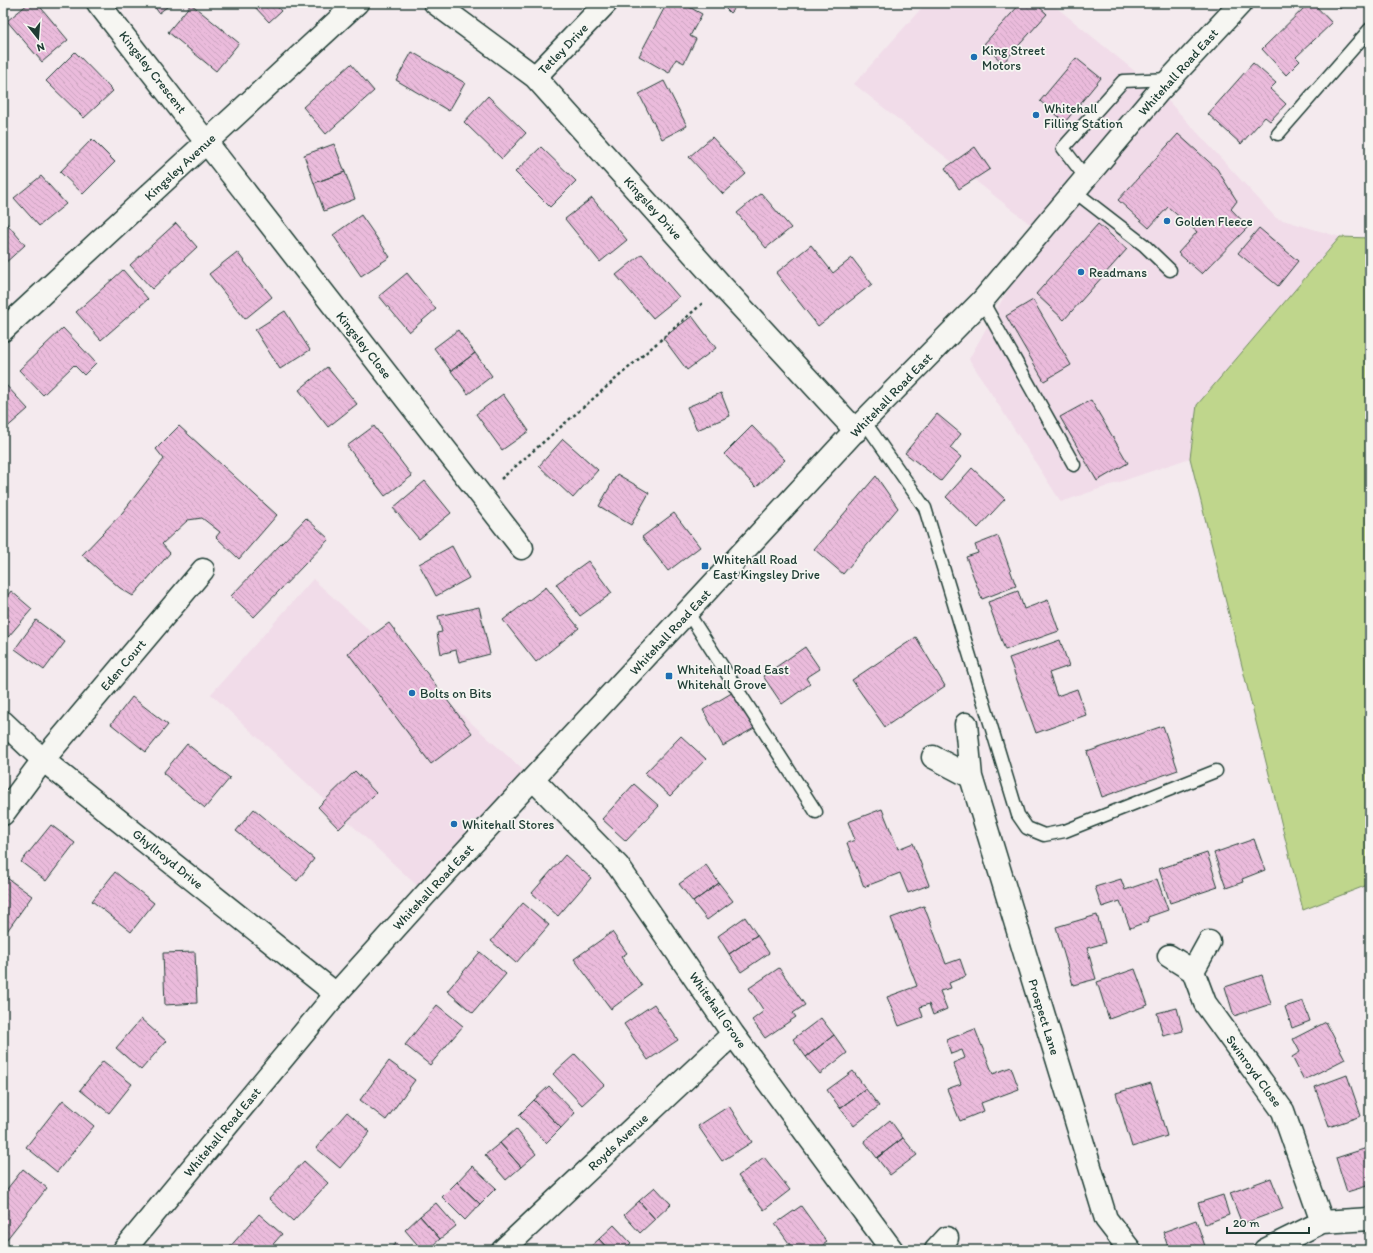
<svg xmlns="http://www.w3.org/2000/svg" width="1373" height="1253" font-family="Itim,sans-serif">
  <defs>
    <pattern id="building-back-hatch" width="6" height="6" patternUnits="userSpaceOnUse"><rect width="6" height="6" fill="#ebbbdc"/><path d="M-1 5l2 2M0 0l6 6M5-1l2 2" fill="none" stroke="#c9a2bd"/></pattern>
  </defs>
  <rect width="100%" height="100%" fill="#f4eaee"/>
  <filter id="ink" filterUnits="userSpaceOnUse"><feTurbulence type="fractalNoise" baseFrequency=".025" numOctaves="2"/><feDisplacementMap in="SourceGraphic" scale="8" xChannelSelector="R" yChannelSelector="G"/><feConvolveMatrix kernelMatrix="1 2 1 2 8 2 1 2 1" color-interpolation-filters="sRGB"/></filter>
  <g filter="url(#ink)">
    <path fill="#f1dce9" d="M926,3H1051L1159,91L1276,218L1340,237L1197,405L1190,458L1061,502L969,359L1040,232L854,84Z
      M313,579L533,779L426,894L211,694Z"/>
    <path fill="#bfd68c" stroke="#6f8a60" d="M1340,237L1370,238V884L1303,910L1190,458L1197,405Z"/>
    <path fill="url(#building-back-hatch)" stroke="#1f3d34" d="M29,3H37L68,40L42,62L7,21Z
      M152,3H172L159,13Z
      M258,3H274L281,11L269,22L254,6Z
      M667,3H682L702,14L690,36L696,39L684,63L676,59L669,73L639,56Z
      M720,3H739L730,13Z
      M1021,3H1035L1047,14L1003,63L983,45Z
      M1309,3H1313L1332,23L1296,57L1300,61L1286,75L1262,49Z
      M1333,3H1345L1340,9Z
      M191,4L239,43L216,71L168,32Z
      M75,52L113,91L84,118L46,81Z
      M412,52L465,83L449,111L396,80Z
      M1076,58L1101,78L1065,122L1040,101Z
      M1253,63L1276,83L1270,89L1286,104L1270,121L1265,117L1241,144L1208,114Z
      M351,64L374,91L326,134L303,107Z
      M664,81L687,126L662,139L639,94Z
      M488,96L526,133L502,159L464,122Z
      M1178,134L1217,169L1237,201L1231,209L1248,227L1202,274L1178,253L1197,232L1168,207L1149,228L1118,200Z
      M712,137L746,174L723,194L689,157Z
      M92,139L115,162L83,194L60,172Z
      M334,144L345,172L314,183L304,155Z
      M541,147L576,181L550,207L515,172Z
      M975,147L990,169L959,189L945,168Z
      M345,172L355,199L324,211L314,183Z
      M41,176L66,204L39,226L14,198Z
      M761,193L791,228L766,248L737,213Z
      M592,198L627,240L600,262L565,219Z
      M361,215L390,257L361,276L333,235Z
      M3,219L25,245L3,265Z
      M176,223L197,247L152,289L130,265Z
      M1098,224L1127,249L1064,320L1036,294Z
      M1259,228L1298,261L1278,286L1238,253Z
      M811,245L833,273L852,258L872,284L818,326L776,273Z
      M237,252L272,297L245,319L209,274Z
      M642,254L679,297L653,318L616,275Z
      M123,270L148,299L101,340L76,312Z
      M407,273L436,309L409,332L379,296Z
      M1033,300L1071,365L1044,381L1006,316Z
      M285,311L310,350L280,369L255,330Z
      M692,316L716,348L687,370L663,338Z
      M63,328L96,363L84,375L74,365L43,395L19,370Z
      M458,330L475,353L451,371L434,348Z
      M475,353L492,376L468,394L451,371Z
      M327,367L357,404L328,427L299,390Z
      M5,384L28,409L3,431V386Z
      M721,393L730,416L697,430L687,407Z
      M503,394L529,431L502,450L476,414Z
      M1091,400L1128,463L1097,481L1060,417Z
      M937,414L961,434L950,448L961,457L941,481L905,453Z
      M179,426L277,515L239,559L216,537L220,532L202,518L188,520L162,544L170,553L133,596L120,588L82,555L122,513L164,459L156,449Z
      M374,426L412,476L385,496L347,446Z
      M752,426L785,460L756,487L724,454Z
      M563,439L598,470L573,498L539,466Z
      M972,468L1005,499L978,528L946,497Z
      M617,474L649,493L631,525L599,506Z
      M876,476L898,508L843,574L814,549Z
      M425,481L451,513L419,539L393,508Z
      M674,513L700,547L668,571L642,537Z
      M306,518L329,539L254,617L231,596Z
      M998,536L1016,586L982,599L966,557L978,553L975,545Z
      M452,546L469,578L436,596L419,564Z
      M588,561L612,593L580,616L556,584Z
      M546,587L579,628L536,662L503,620Z
      M11,591L32,609L3,643V601Z
      M1018,591L1024,609L1048,600L1059,631L1005,650L988,602Z
      M479,607L490,654L459,662L456,650L441,654L437,633L442,632L438,616Z
      M36,620L65,642L44,670L15,649Z
      M389,623L472,733L431,764L348,653Z
      M916,637L945,686L885,727L852,680Z
      M1060,640L1069,666L1049,673L1057,696L1077,689L1086,715L1036,733L1009,658Z
      M805,647L820,669L806,678L810,684L782,704L763,676Z
      M735,691L756,727L723,746L703,710Z
      M132,697L168,725L146,752L111,724Z
      M1163,726L1178,770L1102,797L1087,752Z
      M681,736L706,759L670,796L645,773Z
      M187,744L230,778L205,808L163,773Z
      M355,771L376,793L339,829L318,807Z
      M634,784L659,806L626,841L602,819Z
      M254,809L314,859L297,881L236,831Z
      M882,809L898,849L913,843L929,885L908,893L900,873L864,887L847,843L855,840L848,822Z
      M51,825L75,843L46,881L21,862Z
      M1254,839L1265,870L1242,879L1243,882L1226,888L1214,853Z
      M1207,853L1218,887L1170,903L1159,869Z
      M565,855L591,878L558,916L532,893Z
      M706,865L719,883L693,902L679,884Z
      M115,872L154,903L131,932L92,901Z
      M7,878L32,896L5,934L3,933V884Z
      M1121,879L1125,890L1157,879L1168,910L1148,917L1149,921L1130,928L1120,901L1102,907L1095,887Z
      M719,883L733,901L707,920L693,902Z
      M523,903L549,925L516,963L491,941Z
      M924,906L946,964L960,959L966,976L949,983L951,988L940,991L947,1009L933,1015L929,1004L920,1007L923,1017L899,1026L887,997L917,986L891,918Z
      M1097,915L1105,943L1087,948L1096,979L1073,985L1056,927Z
      M745,917L757,935L729,954L718,936Z
      M612,932L627,953L621,957L642,986L611,1009L574,959Z
      M757,935L769,953L741,972L729,954Z
      M195,952L197,1003L165,1005L163,953Z
      M480,952L506,974L473,1013L447,991Z
      M779,968L805,1005L793,1013L796,1017L765,1038L752,1020L764,1011L749,988Z
      M1135,969L1148,1005L1109,1019L1097,982Z
      M1262,975L1271,1004L1234,1016L1225,987Z
      M1303,1001L1310,1021L1292,1028L1285,1007Z
      M654,1004L678,1040L648,1060L624,1024Z
      M437,1005L463,1026L430,1065L405,1045Z
      M1177,1008L1183,1031L1163,1036L1157,1013Z
      M821,1018L834,1035L806,1057L793,1039Z
      M141,1019L166,1041L141,1070L116,1048Z
      M1326,1022L1345,1059L1304,1080L1292,1057L1300,1052L1293,1039Z
      M975,1029L993,1074L1011,1067L1019,1089L981,1103L984,1111L960,1121L947,1089L961,1084L953,1063L965,1058L962,1050L951,1054L946,1040Z
      M834,1035L847,1053L820,1074L806,1057Z
      M575,1054L604,1085L582,1105L553,1074Z
      M103,1061L132,1084L109,1113L80,1090Z
      M389,1061L415,1080L386,1120L360,1100Z
      M853,1071L866,1089L840,1108L827,1090Z
      M1347,1075L1361,1116L1329,1127L1315,1087Z
      M1151,1083L1167,1136L1132,1147L1116,1093Z
      M549,1086L575,1113L561,1128L534,1100Z
      M866,1089L879,1106L854,1126L840,1108Z
      M63,1100L94,1126L57,1172L26,1147Z
      M534,1100L561,1128L546,1143L519,1115Z
      M729,1106L752,1142L722,1161L698,1126Z
      M347,1112L370,1132L340,1168L316,1148Z
      M890,1120L903,1138L877,1158L864,1141Z
      M516,1129L536,1154L521,1167L500,1143Z
      M903,1138L917,1155L890,1175L877,1158Z
      M500,1143L521,1167L506,1180L485,1155Z
      M1367,1148L1370,1157V1185L1347,1192L1336,1158Z
      M764,1157L790,1190L764,1210L738,1176Z
      M304,1161L328,1183L293,1221L269,1199Z
      M472,1166L496,1188L480,1204L457,1182Z
      M23,1169L47,1188L3,1244V1194Z
      M1271,1178L1283,1209L1242,1224L1230,1193Z
      M457,1182L480,1204L465,1220L442,1197Z
      M655,1187L671,1204L655,1219L639,1201Z
      M1223,1195L1229,1215L1205,1224L1198,1203Z
      M639,1201L655,1219L640,1233L624,1215Z
      M436,1203L456,1226L440,1239L420,1216Z
      M801,1206L827,1242L816,1250H794L775,1224Z
      M259,1214L282,1234L268,1250H227Z
      M420,1216L440,1239L427,1250H422L405,1230Z
      M1196,1220L1206,1249L1203,1250H1169L1163,1232Z
      M614,1225L631,1243L624,1250H609L599,1239Z
      M599,1239L609,1250H587Z
      M396,1243L402,1250H388Z"/>
    <g fill="none" stroke-linecap="round" stroke-linejoin="round">
      <g stroke="#1f3d34" stroke-width="15">
        <path id="lane" d="M1278,134L1370,29
          M1086,178L1063,148L1123,81L1170,79
          M1074,191L1144,245L1170,270
          M982,301L1074,465
          M864,421L925,508L1018,815L1027,828L1044,835L1065,831L1216,771
          M688,613L816,812"/>
      </g>
      <g stroke="#1f3d34" stroke-width="25">
        <path id="street" d="M98,3L522,548
          M435,3L535,77L722,286L856,431
          M535,77L606,3
          M3,330L357,3
          M3,722L43,760L336,994
          M966,724L971,777L1106,1219L1130,1250
          M933,757L971,777
          M533,779L618,866L733,1034L892,1250
          M3,814L43,760L203,570
          M1169,956L1193,971L1205,1003L1283,1111L1322,1222
          M1193,971L1209,942
          M503,1250L733,1034
          M936,1250L947,1238
          M1265,1250L1322,1222L1370,1219"/>
      </g>
      <g stroke="#1f3d34" stroke-width="25">
        <path id="primary" d="M124,1250L336,994L426,894L864,421L982,301L1159,91L1241,3"/>
      </g>
      <path stroke="#1f3d34" stroke-width="2.5" stroke-dasharray="3 3" stroke-linecap="butt" d="M501,479L704,302"/>
      <use href="#lane" stroke="#f6f6f2" stroke-width="12"/>
      <use href="#street" stroke="#f6f6f2" stroke-width="22"/>
      <use href="#primary" stroke="#f6f6f2" stroke-width="22"/>
    </g>
  </g>
  <g fill="#1f6fb2" stroke="#f6f6f2" stroke-width="1.5">
    <circle cx="974" cy="57" r="4"/>
    <circle cx="1036" cy="115" r="4"/>
    <circle cx="1167" cy="221" r="4"/>
    <circle cx="1081" cy="272" r="4"/>
    <rect x="701" y="562" width="8" height="8" rx="2"/>
    <rect x="665" y="672" width="8" height="8" rx="2"/>
    <circle cx="412" cy="693" r="4"/>
    <circle cx="454" cy="824" r="4"/>
  </g>
  <g text-anchor="middle" dominant-baseline="central" stroke-width="3.5" stroke-linejoin="round" paint-order="stroke">
    <g font-size="13" fill="#1f3d34" stroke="#f6f6f2">
      <text transform="translate(563 49) rotate(-46)">Tetley Drive</text>
      <text transform="translate(153 72) rotate(52)">Kingsley Crescent</text>
      <text transform="translate(1178 72) rotate(-48)">Whitehall Road East</text>
      <text transform="translate(180 167) rotate(-43)">Kingsley Avenue</text>
      <text transform="translate(653 208) rotate(48)">Kingsley Drive</text>
      <text transform="translate(364 345) rotate(52)">Kingsley Close</text>
      <text transform="translate(891 395) rotate(-46)">Whitehall Road East</text>
      <text transform="translate(670 632) rotate(-47)">Whitehall Road East</text>
      <text transform="translate(123 665) rotate(-50)">Eden Court</text>
      <text transform="translate(168 859) rotate(39)">Ghyllroyd Drive</text>
      <text transform="translate(433 887) rotate(-47)">Whitehall Road East</text>
      <text transform="translate(718 1010) rotate(55)">Whitehall Grove</text>
      <text transform="translate(1044 1017) rotate(73)">Prospect Lane</text>
      <text transform="translate(1254 1071) rotate(54)">Swinroyd Close</text>
      <text transform="translate(222 1132) rotate(-50)">Whitehall Road East</text>
      <text transform="translate(618 1142) rotate(-43)">Royds Avenue</text>
    </g>
    <g font-size="13" fill="#1f3d34" stroke="#f6f6f2" text-anchor="start">
      <text x="982" y="50">King Street<tspan x="982" dy="15">Motors</tspan></text>
      <text x="1044" y="108">Whitehall<tspan x="1044" dy="15">Filling Station</tspan></text>
      <text x="1175" y="221">Golden Fleece</text>
      <text x="1089" y="272">Readmans</text>
      <text x="713" y="559">Whitehall Road<tspan x="713" dy="15">East Kingsley Drive</tspan></text>
      <text x="677" y="669">Whitehall Road East<tspan x="677" dy="15">Whitehall Grove</tspan></text>
      <text x="420" y="693">Bolts on Bits</text>
      <text x="462" y="824">Whitehall Stores</text>
    </g>
  </g>
  <rect width="1373" height="1253" fill="none" stroke="#f6f6f2" stroke-width="16"/>
  <rect x="8" y="8" width="1357" height="1237" fill="none" stroke="#1f3d34" stroke-width="1.5" filter="url(#ink)"/>
  <g transform="translate(38 38) rotate(163)" stroke="#f6f6f2" stroke-width="3" paint-order="stroke">
  <path d="M0-3L7 15L0 10L-7 15Z" fill="#1f3d34"/>
  <text y="-6" font-size="11" font-weight="bold" text-anchor="middle" fill="#1f3d34">N</text>
  </g>
  <path d="M1227 1227v6h82v-6" fill="none" stroke="#1f3d34" stroke-width="2"/>
  <text x="1233" y="1227" font-size="12" fill="#1f3d34" stroke="#f6f6f2" stroke-width="3" paint-order="stroke">20 m</text>
</svg>
